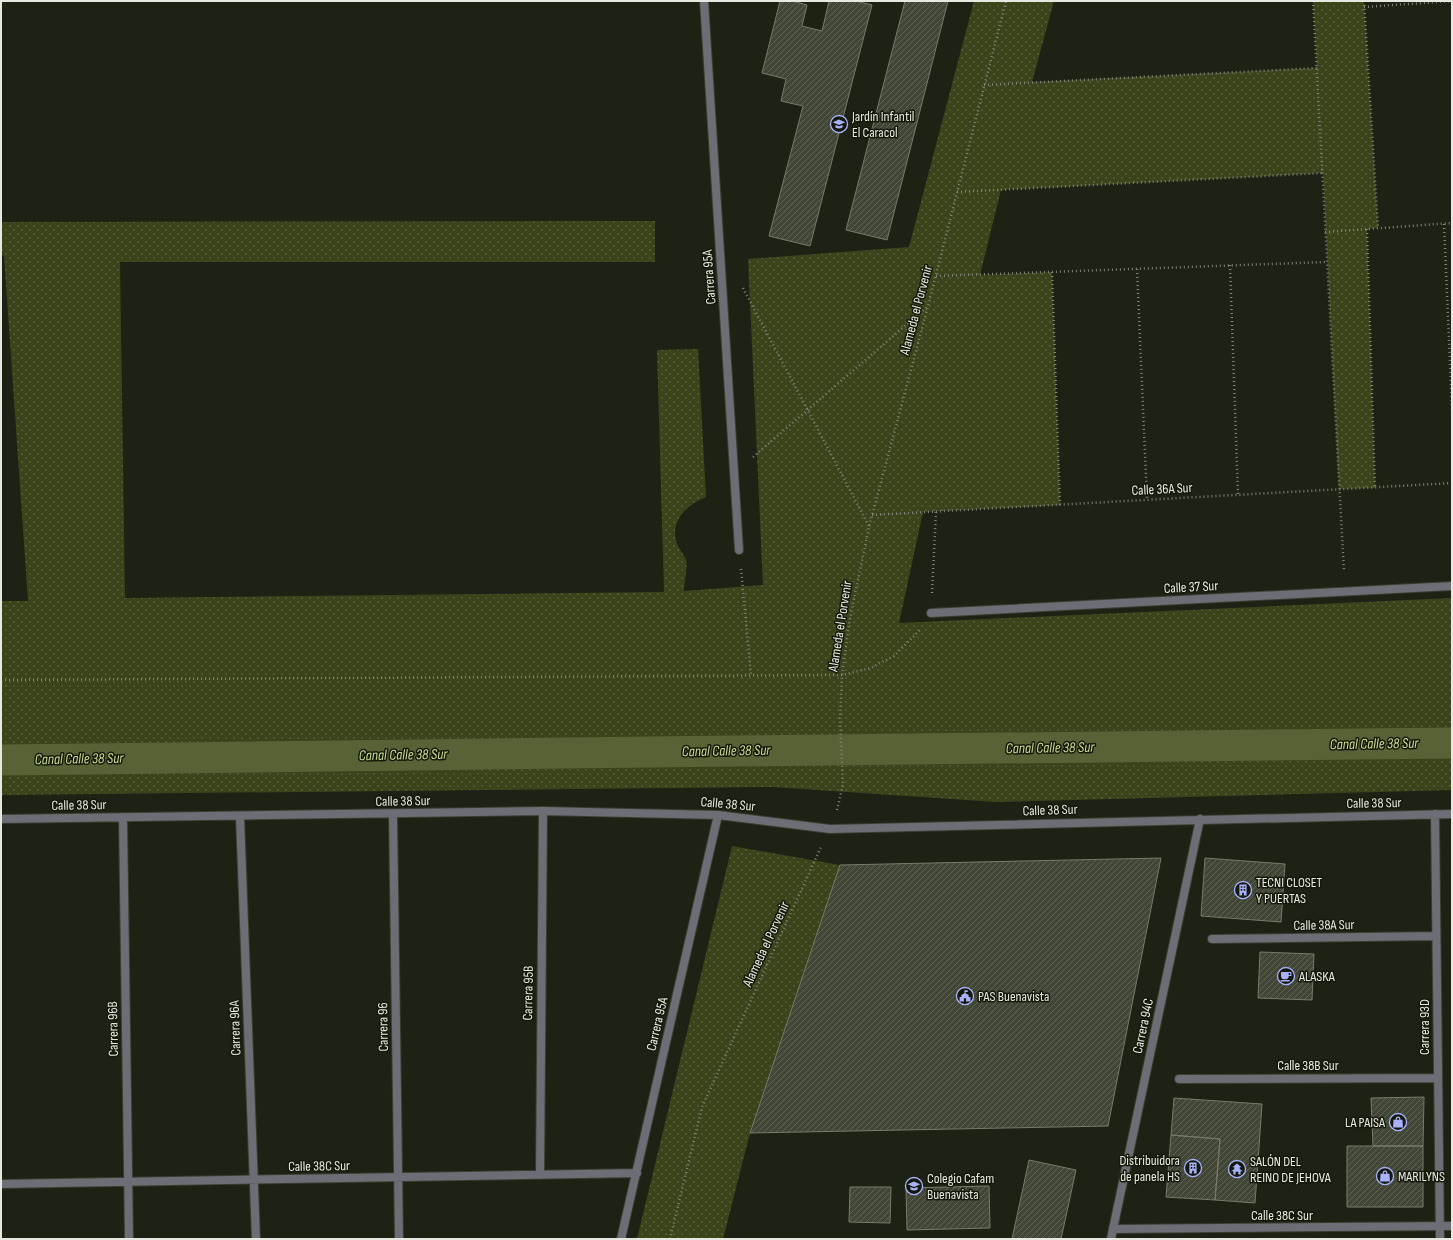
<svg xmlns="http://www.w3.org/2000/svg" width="1453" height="1240" font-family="'Sofia Sans Condensed',sans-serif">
  <defs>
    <pattern id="grass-dots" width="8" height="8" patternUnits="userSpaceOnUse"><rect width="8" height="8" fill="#3a441b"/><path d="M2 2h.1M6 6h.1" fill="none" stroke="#565f3c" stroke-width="1.8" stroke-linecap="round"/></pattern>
    <pattern id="building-hatch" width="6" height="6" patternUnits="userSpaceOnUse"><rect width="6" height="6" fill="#424637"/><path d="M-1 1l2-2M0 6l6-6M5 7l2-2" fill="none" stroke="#5d6154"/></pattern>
  </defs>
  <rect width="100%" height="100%" fill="#1e2214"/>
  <path fill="url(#grass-dots)" d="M974,1H1054L1032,82L1317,68L1313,1H1364L1378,228L1367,229L1375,488L1339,489L1323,173L1001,190L980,275L1052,272L1060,505L923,512L899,623L1452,598V790L996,802L773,787L1,795V601H28L4,256L1,255V222L655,221V262H120L125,598L664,592L657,350L698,349L706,497C687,504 669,521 677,544C679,549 684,554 686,560C688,568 684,582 684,591L763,585L748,259L909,247Z
    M732,846L840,865L750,1133L723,1239H637Z"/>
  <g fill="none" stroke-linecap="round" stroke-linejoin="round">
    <path stroke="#576236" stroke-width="31" d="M1,760C485,755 968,747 1452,743"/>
  </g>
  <path fill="url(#building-hatch)" stroke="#767c6a" d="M780,1H793L807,5L802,26L822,31L829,1H856L872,5L810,246L769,236L803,106L781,101L786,79L762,73Z
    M905,1H948L887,240L846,230Z
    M1161,858L1108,1126L750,1133L840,865Z
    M1205,858L1285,864L1281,922L1201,916Z
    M1260,952L1314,954L1312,1000L1258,998Z
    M1424,1097L1423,1146H1373L1371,1098Z
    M1174,1098L1262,1104L1255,1203L1215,1200L1220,1139L1171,1135Z
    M1171,1135L1220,1139L1215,1200L1166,1197Z
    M1347,1146H1423V1207H1347Z
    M1029,1160L1076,1170L1061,1239H1012Z
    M989,1186L990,1228L907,1230L906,1188Z
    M850,1187H891L890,1223L849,1222Z"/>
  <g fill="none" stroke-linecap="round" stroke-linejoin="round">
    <g stroke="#3a3e30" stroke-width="10">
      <path id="minor" d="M704,1L739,550
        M931,613L1452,586
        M393,814L399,1239
        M1435,814L1440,1239
        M240,817L256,1239
        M123,818L129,1239
        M1,819L543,811L718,815L830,829L1452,814
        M1212,939L1436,936
        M1179,1079L1437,1078
        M540,1175L543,811
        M1,1184L637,1173
        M1113,1229L1200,819
        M621,1239L718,815"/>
    </g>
    <g stroke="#3a3e30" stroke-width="10">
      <path id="tertiary" d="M1111,1239L1113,1229L1452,1226"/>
    </g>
    <path stroke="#818478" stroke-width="2.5" stroke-dasharray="1 3" stroke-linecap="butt" d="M1313,1L1344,572
      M1364,1L1378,228
      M1364,7L1452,1
      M984,85L1317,68
      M957,192L1323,173
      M1444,224L1452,409
      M1367,229L1375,488
      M1325,232L1452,223
      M1230,265L1238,495
      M1137,269L1147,500
      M1052,272L1060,505
      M936,276L1327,262
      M743,288L869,526
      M753,457L928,306
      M872,515L1452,483
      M741,569L751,675
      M932,593L936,512
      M1,680L842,675L871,668L894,656L921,629
      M837,810L843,785L840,719L842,675L850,618L869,527L928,306L1006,1
      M670,1239L702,1107L821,847"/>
    <use href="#minor" stroke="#6c6d75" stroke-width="8"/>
    <use href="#tertiary" stroke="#6c6d75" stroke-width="8"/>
  </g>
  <defs>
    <g id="school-ring" transform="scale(0.9)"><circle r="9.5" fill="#15190b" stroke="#a7b1fc" stroke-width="1.5"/><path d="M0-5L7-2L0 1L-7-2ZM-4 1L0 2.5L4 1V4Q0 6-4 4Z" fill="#a7b1fc"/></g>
    <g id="building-ring" transform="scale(0.9)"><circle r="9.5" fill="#15190b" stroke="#a7b1fc" stroke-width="1.5"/><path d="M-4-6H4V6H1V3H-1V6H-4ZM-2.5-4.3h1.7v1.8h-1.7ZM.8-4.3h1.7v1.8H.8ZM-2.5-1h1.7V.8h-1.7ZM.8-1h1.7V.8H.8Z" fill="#a7b1fc"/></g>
    <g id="cafe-ring" transform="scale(0.9)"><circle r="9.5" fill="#15190b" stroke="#a7b1fc" stroke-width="1.5"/><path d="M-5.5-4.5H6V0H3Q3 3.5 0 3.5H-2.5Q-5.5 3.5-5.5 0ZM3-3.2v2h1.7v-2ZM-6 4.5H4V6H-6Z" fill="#a7b1fc"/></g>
    <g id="civic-ring" transform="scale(0.9)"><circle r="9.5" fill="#15190b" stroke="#a7b1fc" stroke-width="1.5"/><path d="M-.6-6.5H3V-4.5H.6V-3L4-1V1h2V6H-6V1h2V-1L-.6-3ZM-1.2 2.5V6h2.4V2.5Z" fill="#a7b1fc"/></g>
    <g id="shop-ring" transform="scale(0.9)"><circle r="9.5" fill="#15190b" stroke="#a7b1fc" stroke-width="1.5"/><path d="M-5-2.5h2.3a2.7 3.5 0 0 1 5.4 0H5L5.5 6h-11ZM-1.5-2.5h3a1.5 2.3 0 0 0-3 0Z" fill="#a7b1fc"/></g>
    <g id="temple-ring" transform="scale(0.9)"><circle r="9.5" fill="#15190b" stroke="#a7b1fc" stroke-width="1.5"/><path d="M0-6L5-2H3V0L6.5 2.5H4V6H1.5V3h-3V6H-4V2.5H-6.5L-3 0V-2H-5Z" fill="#a7b1fc"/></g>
  </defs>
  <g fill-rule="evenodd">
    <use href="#school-ring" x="839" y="124"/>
    <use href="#building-ring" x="1243" y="890"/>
    <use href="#cafe-ring" x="1286" y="976"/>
    <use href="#civic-ring" x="965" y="996"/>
    <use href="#shop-ring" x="1398" y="1122"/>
    <use href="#building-ring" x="1193" y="1168"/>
    <use href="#temple-ring" x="1237" y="1169"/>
    <use href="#shop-ring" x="1385" y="1176"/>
    <use href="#school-ring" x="914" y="1186"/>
  </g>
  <g text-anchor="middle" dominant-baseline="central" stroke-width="3" stroke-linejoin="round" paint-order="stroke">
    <g font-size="14" fill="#e6e9df" stroke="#15190b" text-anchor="start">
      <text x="852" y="116">Jardín Infantil<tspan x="852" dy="16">El Caracol</tspan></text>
      <text x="1256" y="882">TECNI CLOSET<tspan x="1256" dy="16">Y PUERTAS</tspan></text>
      <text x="1299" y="976">ALASKA</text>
      <text x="978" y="996">PAS Buenavista</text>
      <text x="1385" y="1122" text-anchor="end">LA PAISA</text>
      <text x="1180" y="1160" text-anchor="end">Distribuidora<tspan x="1180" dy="16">de panela HS</tspan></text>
      <text x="1250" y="1161">SALÓN DEL<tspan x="1250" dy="16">REINO DE JEHOVA</tspan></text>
      <text x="1398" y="1176">MARILYNS</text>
      <text x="927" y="1178">Colegio Cafam<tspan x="927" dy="16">Buenavista</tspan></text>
    </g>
    <g font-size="14" fill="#e6e9df" stroke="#15190b">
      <text transform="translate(709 277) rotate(-94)">Carrera 95A</text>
      <text transform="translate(916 310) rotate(-75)">Alameda el Porvenir</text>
      <text transform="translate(1162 489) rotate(-3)">Calle 36A Sur</text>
      <text transform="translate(1191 587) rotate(-3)">Calle 37 Sur</text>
      <text transform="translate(840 626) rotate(-81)">Alameda el Porvenir</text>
      <text transform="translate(403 801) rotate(-1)">Calle 38 Sur</text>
      <text transform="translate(1374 803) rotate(-1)">Calle 38 Sur</text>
      <text transform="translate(728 804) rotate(5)">Calle 38 Sur</text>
      <text transform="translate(79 805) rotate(-1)">Calle 38 Sur</text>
      <text transform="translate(1050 810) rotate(-2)">Calle 38 Sur</text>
      <text transform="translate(1324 925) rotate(-1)">Calle 38A Sur</text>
      <text transform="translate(766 944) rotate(-65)">Alameda el Porvenir</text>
      <text transform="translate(528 993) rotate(-89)">Carrera 95B</text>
      <text transform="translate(657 1024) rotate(-77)">Carrera 95A</text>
      <text transform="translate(1143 1026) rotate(-78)">Carrera 94C</text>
      <text transform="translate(383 1027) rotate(-91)">Carrera 96</text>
      <text transform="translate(1424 1027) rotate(-90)">Carrera 93D</text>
      <text transform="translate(235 1028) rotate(-92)">Carrera 96A</text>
      <text transform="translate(113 1029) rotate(-91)">Carrera 96B</text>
      <text x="1308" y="1065">Calle 38B Sur</text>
      <text transform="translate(319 1166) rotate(-1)">Calle 38C Sur</text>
      <text x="1282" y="1215">Calle 38C Sur</text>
    </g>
    <g font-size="15" font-style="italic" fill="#c7db93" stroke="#15190b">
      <text transform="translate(1374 744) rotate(-1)">Canal Calle 38 Sur</text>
      <text transform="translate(1050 748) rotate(-1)">Canal Calle 38 Sur</text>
      <text transform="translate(726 751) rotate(-1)">Canal Calle 38 Sur</text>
      <text transform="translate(403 755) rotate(-1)">Canal Calle 38 Sur</text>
      <text transform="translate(79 759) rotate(-1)">Canal Calle 38 Sur</text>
    </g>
  </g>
  <rect width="1453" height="1240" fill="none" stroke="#e6e9df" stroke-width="4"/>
</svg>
